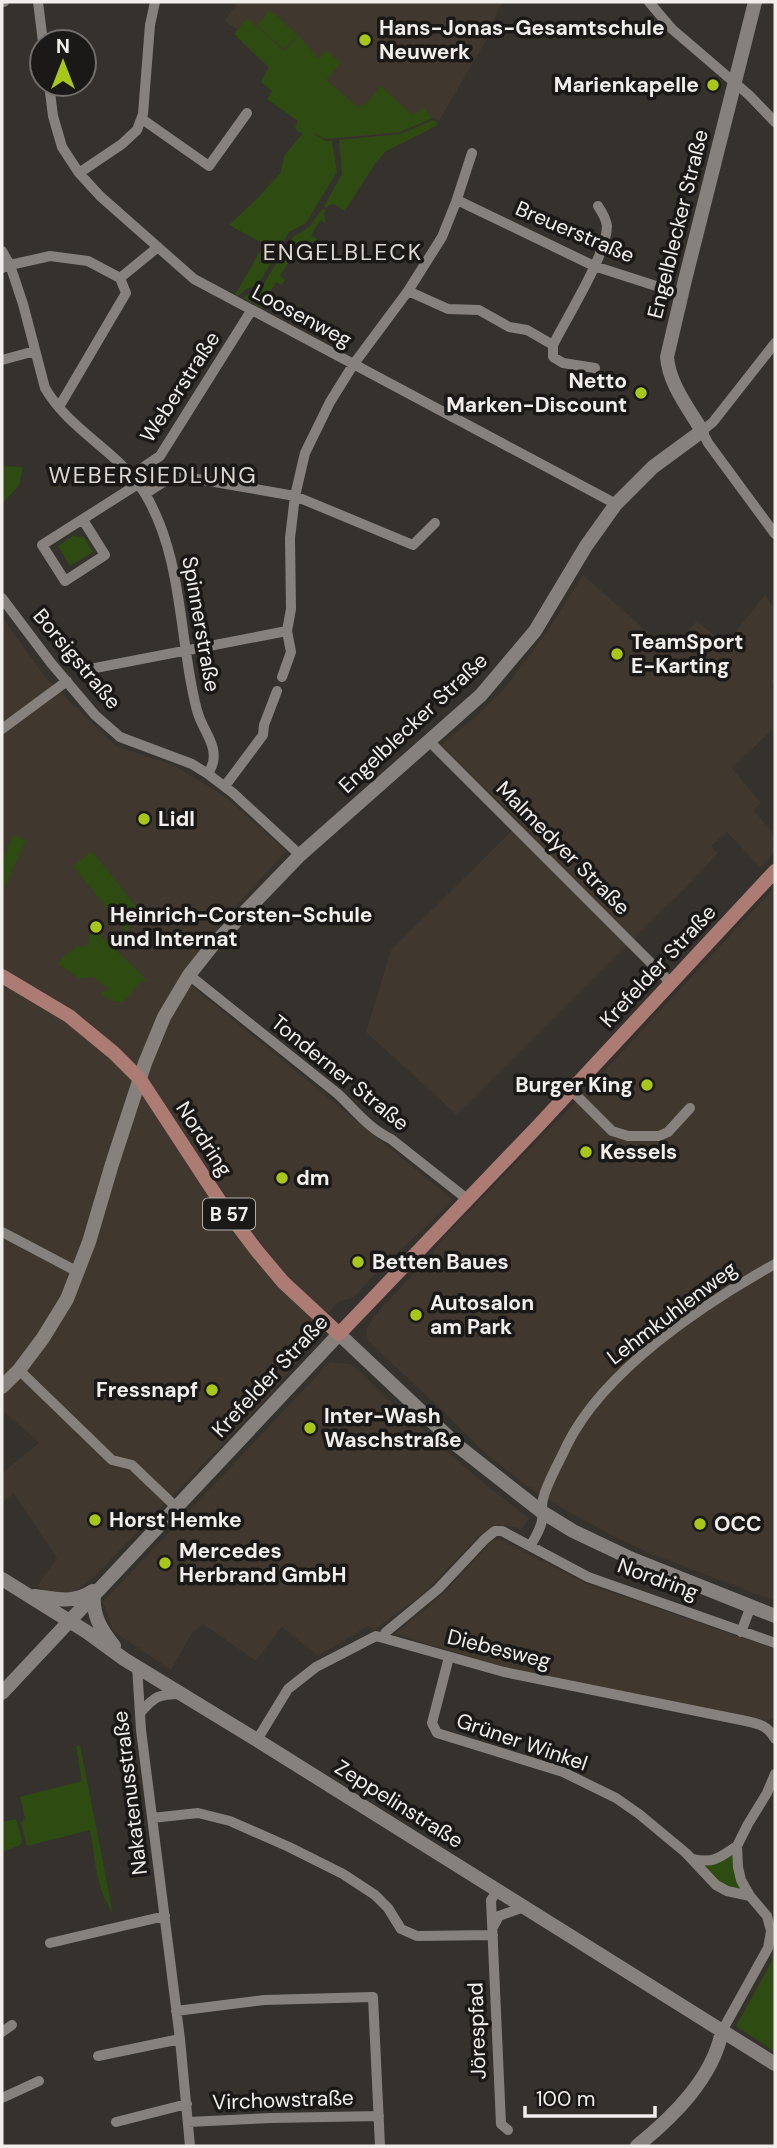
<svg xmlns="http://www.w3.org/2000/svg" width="777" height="2148" font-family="'DM Sans',sans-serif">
  <rect width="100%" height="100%" fill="#35312d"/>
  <path fill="#40372e" d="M232,2H503L496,14L489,35L439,121L433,118L399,133L330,139L312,108L242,43L246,35L224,21L236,5Z
    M583,575L669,651L697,621L725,644L765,595L775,609V683L772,686L775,691V727L732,768L761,803L754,810L775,836V852L761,868L727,832L711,846L718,853L692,881L457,1115L366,1032L391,950L520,823L441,745L479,714L503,690L547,632Z
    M2,617L46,678L116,746L173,765L226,797L286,851L237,905L182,978L451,1198V1201L439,1214L378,1271L353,1298L338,1302L314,1329L310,1346L271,1394L95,1576L74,1592L53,1596L37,1586L57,1558L14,1494L2,1502V1473L39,1443L16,1422L2,1411Z
    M775,887V1601L651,1554L613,1536L560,1507L524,1484L483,1451L443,1411L373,1346L367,1338V1329L373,1317L430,1256L442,1239L567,1111Z
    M330,1362L350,1364L355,1367L389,1400L486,1485L529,1518L522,1529L502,1525L493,1526L480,1535L423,1594L374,1630L368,1626L318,1656L282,1627L256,1661L203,1624L192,1633L171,1670L113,1631L103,1602Z
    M500,1539L587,1584L775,1649V1706L773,1717L770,1720L760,1719L505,1667L395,1634L444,1593L491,1542Z"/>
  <path fill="#2e4c11" d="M270,10L298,35L284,49L257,25Z
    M247,18L284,51L299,36L318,58L326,50L341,63L326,80L358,107L361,104L364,106L381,86L412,115L424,108L432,118L399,132L326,139L310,131L326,141H332L337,172L306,223L289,232L258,285L246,289L238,296L235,295L264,244L229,225L258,198L281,172L284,156L303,133L298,132L295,128L298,121L267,99L272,91L261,82L269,67L234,34Z
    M433,120L438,123L436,126L386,151L374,165L345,211L334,204L329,205L327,208L324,206L342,174L339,140L400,134Z
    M322,209L326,210L324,213L326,223L320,220L311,236L317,239L316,241L304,247L298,257L293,255L280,276L285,280L282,285L276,282L263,304L268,308H261L244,298C248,292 255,293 261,288L293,237L309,227Z
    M2,466L23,467L19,485L2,504Z
    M74,535L79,538L83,536L93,552L70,566L58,546Z
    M13,835L26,840L2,893V862Z
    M92,851L142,914L126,932L73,866Z
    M97,932L147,980L145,982L142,980L124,1002L112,1001L100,993L109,989L92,977L80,979L58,964L63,957L77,946L81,947L88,944L89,935Z
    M80,1745L113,1914C95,1885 96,1862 90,1830L27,1846L21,1823L25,1818L20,1797L82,1781L76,1746Z
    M16,1819L22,1841L20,1845L2,1852V1822Z
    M732,1854L735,1855L740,1887L739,1889L722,1884L706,1869V1866L718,1862Z
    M775,1944V2052L736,2026L771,1963Z"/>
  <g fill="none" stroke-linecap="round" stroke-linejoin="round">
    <path stroke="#86817c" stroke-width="10" d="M2,2H4
      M38,2L43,42
      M649,2L672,29L749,95L775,122
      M49,84L53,116L62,147L79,173L100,196L194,279L616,504
      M142,119L209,166L247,113
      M79,173L122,144L137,130L143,114L150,25L155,2
      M457,200L594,266L681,294
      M2,251L10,265L2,268
      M120,278L88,261L50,256L10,265L23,304L45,388C70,431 118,451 144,492C180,551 179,623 192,688C194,698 196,710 200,719C204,729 211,739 213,749C215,759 213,765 208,774
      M408,291L448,309L479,310L509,327L527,330L553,345
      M775,343L713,422L702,431L708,443L775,534
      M2,360L35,351
      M595,368L563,363L553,357V345C567,317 607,254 607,226C606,218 602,212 598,206
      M59,407L126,293L120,278L158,247
      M132,475L160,456L251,311
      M145,494L174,475L295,496L413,545L435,523
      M83,520L105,555L65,581L42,545L138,484
      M2,598L51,663L95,715L120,737L192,764L208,774L233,793L300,855
      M90,669L287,631
      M282,677L291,652L287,631L291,609L290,538L295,496L305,453L330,402L353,365L408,291L442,237L456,202L472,153
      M2,729L67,681
      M429,741L671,983
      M225,786L263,735L264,725L277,691
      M189,975L338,1094C355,1110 368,1128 391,1139L467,1199
      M571,1090L612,1131L628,1136H659L668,1132L690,1108
      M2,1232L78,1272
      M19,1370L112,1460L132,1465L176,1507
      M531,1545C535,1537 541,1529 542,1520C543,1513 541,1506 543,1499C547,1482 560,1461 567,1445C604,1370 703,1304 775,1264
      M741,1632L751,1606
      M383,1637L386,1632L438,1589L485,1539L495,1531H502L588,1577L775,1643
      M449,1657L432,1723L437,1733L563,1772L616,1798L639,1814L686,1853L716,1885L727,1891L750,1896
      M137,1666L141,1730L180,2039L190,2146
      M140,1713C154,1697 158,1694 180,1694
      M257,1740L288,1689L316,1667L376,1636L504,1672L746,1721C760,1724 768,1726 775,1739
      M152,1818L198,1813L230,1821L289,1847L343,1874L375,1895L388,1908L401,1929L417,1936L493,1935
      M693,1859C714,1864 720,1857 737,1846
      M498,1890L491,1900L501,2124L508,2130
      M493,1927L499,1916L524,1907
      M50,1943L165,1916
      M176,2011L264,2000L373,1997L380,2146
      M722,2031L768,1948L771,1931L767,1916L750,1896L741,1880L738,1867L737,1846L748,1824L767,1793L775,1774
      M2,2032L12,2025
      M98,2056L180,2039
      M2,2098L39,2081
      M116,2122L187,2104
      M188,2122L272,2118L379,2116"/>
    <path stroke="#86817c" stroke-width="14" d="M2,1387L19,1370L43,1338L67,1299L89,1242L112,1164L145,1063L164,1017L189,975L212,946L300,855L481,695L535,631L586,546L616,504L653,467L702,431C689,409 669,384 667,357L685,280L755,2
      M2,1579L87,1632L124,1659L257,1740L775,2064
      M94,1594C92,1615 101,1630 114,1646
      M35,1596C59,1599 72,1604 93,1591
      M2,1693L339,1334L458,1446L542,1512L573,1531L632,1559L775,1616
      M637,2146C673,2117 713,2078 722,2031"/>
    <path stroke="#ac7b74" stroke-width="14" d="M2,976L69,1016L114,1053L140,1079L223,1206L257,1251L283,1282L339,1334L537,1127L775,871"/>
  </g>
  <g fill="#a9c71b" stroke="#1b1918" stroke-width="2.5">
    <circle cx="365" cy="40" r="7"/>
    <circle cx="713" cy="85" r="7"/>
    <circle cx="641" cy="393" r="7"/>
    <circle cx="617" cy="654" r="7"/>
    <circle cx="144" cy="819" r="7"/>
    <circle cx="96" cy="927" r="7"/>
    <circle cx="647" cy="1085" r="7"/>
    <circle cx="586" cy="1152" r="7"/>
    <circle cx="282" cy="1178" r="7"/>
    <circle cx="358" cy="1262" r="7"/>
    <circle cx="416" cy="1315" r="7"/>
    <circle cx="212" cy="1390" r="7"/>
    <circle cx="310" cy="1428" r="7"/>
    <circle cx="95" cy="1520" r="7"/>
    <circle cx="700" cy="1524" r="7"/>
    <circle cx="165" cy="1563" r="7"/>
  </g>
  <g text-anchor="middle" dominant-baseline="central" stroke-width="7" stroke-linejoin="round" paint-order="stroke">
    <rect fill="#1b1918" stroke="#b1aeac" stroke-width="2" x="203" y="1198.5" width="52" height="31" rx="5"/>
    <g font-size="19" font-weight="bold" fill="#f1eeeb">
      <text x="229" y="1214">B 57</text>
    </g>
    <g font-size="21" font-weight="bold" fill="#f1eeeb" stroke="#1b1918" text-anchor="start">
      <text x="379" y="28">Hans-Jonas-Gesamtschule<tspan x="379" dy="24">Neuwerk</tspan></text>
      <text x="699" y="85" text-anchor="end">Marienkapelle</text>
      <text x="627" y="381" text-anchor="end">Netto<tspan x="627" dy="24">Marken-Discount</tspan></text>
      <text x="631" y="642">TeamSport<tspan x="631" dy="24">E-Karting</tspan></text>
      <text x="158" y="819">Lidl</text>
      <text x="110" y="915">Heinrich-Corsten-Schule<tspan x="110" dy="24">und Internat</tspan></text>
      <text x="633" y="1085" text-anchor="end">Burger King</text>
      <text x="600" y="1152">Kessels</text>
      <text x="296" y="1178">dm</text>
      <text x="372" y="1262">Betten Baues</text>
      <text x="430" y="1303">Autosalon<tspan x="430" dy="24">am Park</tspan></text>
      <text x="198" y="1390" text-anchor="end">Fressnapf</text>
      <text x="324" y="1416">Inter-Wash<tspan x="324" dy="24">Waschstraße</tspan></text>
      <text x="109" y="1520">Horst Hemke</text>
      <text x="714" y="1524">OCC</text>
      <text x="179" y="1551">Mercedes<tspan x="179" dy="24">Herbrand GmbH</tspan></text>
    </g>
    <g font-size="21" fill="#f1eeeb" stroke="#1b1918">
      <text transform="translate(678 224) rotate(-76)">Engelblecker Straße</text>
      <text transform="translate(575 232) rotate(23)">Breuerstraße</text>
      <text transform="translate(302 316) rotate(28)">Loosenweg</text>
      <text transform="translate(180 387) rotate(-57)">Weberstraße</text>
      <text transform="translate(201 624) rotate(80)">Spinnerstraße</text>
      <text transform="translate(77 659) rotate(50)">Borsigstraße</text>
      <text transform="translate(413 723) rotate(-43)">Engelblecker Straße</text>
      <text transform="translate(563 848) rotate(45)">Malmedyer Straße</text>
      <text transform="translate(658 966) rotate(-47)">Krefelder Straße</text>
      <text transform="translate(340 1073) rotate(39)">Tonderner Straße</text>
      <text transform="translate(204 1139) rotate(57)">Nordring</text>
      <text transform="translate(672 1313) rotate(-37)">Lehmkuhlenweg</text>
      <text transform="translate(270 1376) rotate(-47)">Krefelder Straße</text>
      <text transform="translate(658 1579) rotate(20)">Nordring</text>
      <text transform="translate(499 1649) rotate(14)">Diebesweg</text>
      <text transform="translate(522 1742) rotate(19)">Grüner Winkel</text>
      <text transform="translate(130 1793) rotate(-97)">Nakatenusstraße</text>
      <text transform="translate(399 1804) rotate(32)">Zeppelinstraße</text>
      <text transform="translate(477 2031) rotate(-92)">Jörespfad</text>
      <text transform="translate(283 2100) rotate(-2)">Virchowstraße</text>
    </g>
    <g font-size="23" letter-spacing="2" fill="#dcd7d2" stroke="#1b1918">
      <text x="343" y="252">ENGELBLECK</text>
      <text x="153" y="475">WEBERSIEDLUNG</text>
    </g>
  </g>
  <rect width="777" height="2148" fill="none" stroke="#f1eeeb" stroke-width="7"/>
  <g transform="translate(63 63)"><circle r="33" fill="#1b1918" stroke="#716e6c" stroke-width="2"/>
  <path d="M0-5L12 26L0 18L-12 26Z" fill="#a9c71b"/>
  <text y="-10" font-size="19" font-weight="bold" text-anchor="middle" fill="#f1eeeb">N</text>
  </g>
  <path d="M525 2106v10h130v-10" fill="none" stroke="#f1eeeb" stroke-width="3.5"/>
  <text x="536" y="2106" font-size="21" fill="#f1eeeb" stroke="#1b1918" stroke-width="5" paint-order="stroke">100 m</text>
</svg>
